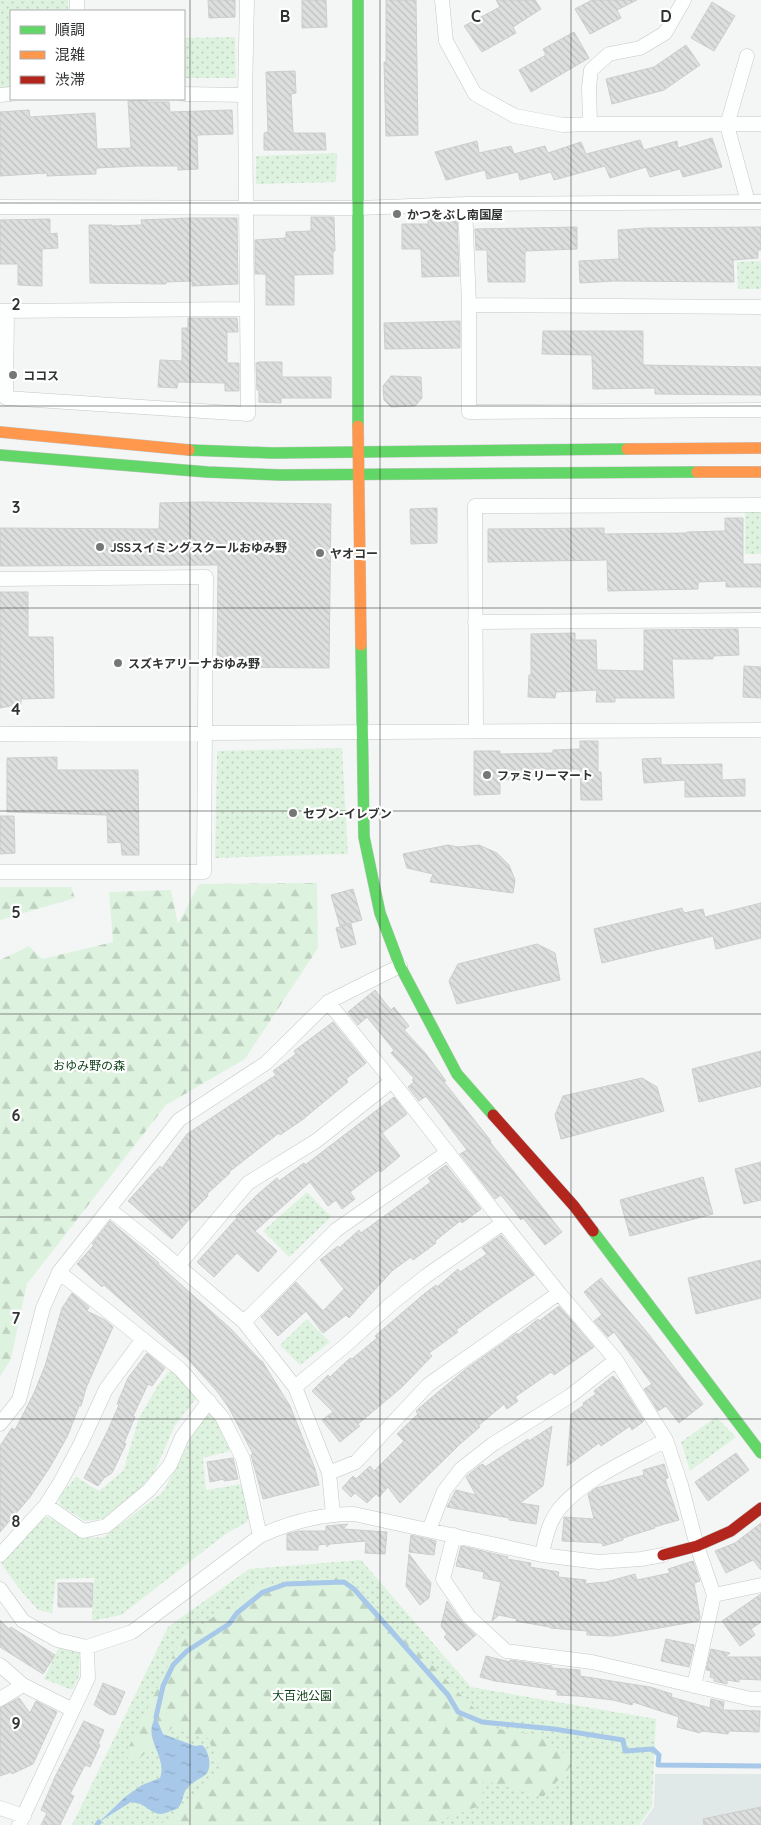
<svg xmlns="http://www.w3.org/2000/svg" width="761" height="1825" font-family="Quicksand,'Noto Sans JP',sans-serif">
  <defs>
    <pattern id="green-dots" width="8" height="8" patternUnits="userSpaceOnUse" patternTransform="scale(1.25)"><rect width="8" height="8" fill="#def3df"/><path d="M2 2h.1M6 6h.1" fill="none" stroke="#bfd1c0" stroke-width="1.8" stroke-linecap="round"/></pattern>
    <pattern id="forest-firs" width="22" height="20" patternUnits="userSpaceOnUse" patternTransform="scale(1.25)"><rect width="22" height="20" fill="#def3df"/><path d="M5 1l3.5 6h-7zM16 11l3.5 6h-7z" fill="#bfd1c0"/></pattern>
    <pattern id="water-ripples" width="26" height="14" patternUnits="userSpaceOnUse" patternTransform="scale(1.25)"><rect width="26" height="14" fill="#a7c8e8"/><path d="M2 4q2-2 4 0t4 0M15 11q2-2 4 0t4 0" fill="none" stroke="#90acc7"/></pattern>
    <pattern id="building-back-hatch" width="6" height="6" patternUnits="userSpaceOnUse" patternTransform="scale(1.25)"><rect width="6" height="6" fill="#dddfdf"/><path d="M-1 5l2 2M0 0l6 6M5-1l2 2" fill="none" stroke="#bec0c0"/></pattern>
  </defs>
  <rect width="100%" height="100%" fill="#f4f6f6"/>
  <path fill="#e1e8e8" d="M655,1774H761V1825H641L654,1807Z"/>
  <path fill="url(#green-dots)" d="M0,0H68V11H11V87L0,88Z
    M235,37L236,78H184V38Z
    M337,153L336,182L256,184V156Z
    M761,261V289H738L737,262Z
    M745,508H761V554H745Z
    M342,748L348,854L215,858L217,751Z
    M307,1192L331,1217L289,1257L263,1231Z
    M307,1319L330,1342L300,1365L280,1345Z
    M171,1369L198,1396L175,1425L155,1471L140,1489L105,1519L85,1521L60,1505L59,1497L76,1477L99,1491L123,1471L139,1418L158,1385Z
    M211,1412L223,1433L230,1451L203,1458L206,1490L242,1484L249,1514L247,1522L227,1533L121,1615L92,1621L94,1578L56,1579L52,1613L38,1610L21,1591L2,1565L1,1553L44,1517C55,1518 63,1527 72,1533C81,1538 94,1538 104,1537L163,1492L204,1414Z
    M716,1417L736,1437L690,1471L681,1442Z
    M361,1560L471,1687L656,1719L652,1807L639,1825H72L168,1627L249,1569Z
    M62,1640L80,1650L79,1676L72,1690L44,1679Z"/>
  <path fill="url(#forest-firs)" d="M317,883L318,948L245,1059L166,1105L27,1284L11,1359L0,1377V960L29,946L42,959L113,942L109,892L171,890L178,924L199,884Z
    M0,887H71L75,898L0,920Z
    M346,1576L493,1728L542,1736L575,1762L543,1797L483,1780L482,1805L441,1820V1825H123L170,1822L221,1770L208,1738L172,1728L139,1759L124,1757L181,1639L258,1586Z"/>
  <path fill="url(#water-ripples)" d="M156,1717L163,1734L195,1746L202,1745C207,1749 207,1752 209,1759C212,1779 198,1776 188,1787C180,1796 185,1808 171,1811C168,1812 163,1814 160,1814C152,1813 148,1808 142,1805C139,1803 135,1803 131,1802L99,1822L125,1797L142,1785L160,1778C168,1756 141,1738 156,1717Z"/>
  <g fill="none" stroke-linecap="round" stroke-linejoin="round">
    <path stroke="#a7c8e8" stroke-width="5" d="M156,1717L163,1686L173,1665L187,1651L229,1624L237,1613L263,1592L286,1584L344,1582L354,1589L448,1695L458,1712L482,1722L554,1729L623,1740L625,1751L653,1749L659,1755L658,1765L761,1766
      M97,1825L99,1822"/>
  </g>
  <path fill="url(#building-back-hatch)" stroke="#cccdcd" d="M208,0H235V17L209,18Z
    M302,0H326L327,27L302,28Z
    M386,0H416L418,135L386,136L384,62H386Z
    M496,0H535L541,9L513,27L516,33L482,52L464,26L500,7Z
    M592,0H637L617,10L621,18L590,34L575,9Z
    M712,2L735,16L714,51L691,38Z
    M574,32L589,58L531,92L519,70L546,55L543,49Z
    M686,45L700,65L664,90L612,104L606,79L654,67Z
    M295,71L296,93L291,94L293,133H325L326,150H264V133L268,132L266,72Z
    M147,100V102H169L170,112L232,110L233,134L197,135L198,169L178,170V166H137L96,168V174L47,176V173L0,176V112L29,110L30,117L95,113L97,149L131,148L128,101Z
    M712,138L722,167L683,177L680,169L650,177L646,167L610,178L605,166L554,180L551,172L520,180L518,172L487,179L485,170L446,180L435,152L477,141L479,153L511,146L514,154L545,146L548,153L581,142L586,154L640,140L644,150L677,141L678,148Z
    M457,215L459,276L422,277L421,249H402V224H428V216Z
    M311,217H334L335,251H333V274L294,275V305H266V274H255V240L286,238V232L311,231Z
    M190,218H237L238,284L192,286V281L166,282V284L90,283L89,225H112V226L142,225L141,220Z
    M50,219V234L57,233L58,248L42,249V286L18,285V264H0V220Z
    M577,227V249L525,251V282H488L487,250H476L475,229Z
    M761,227V250H758V258L733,260L734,282L614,281L580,283L579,261L619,259L618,230L646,228Z
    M188,318H237L238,332H227V363H239V391H225V383L178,382L177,388L158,387L160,360L182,361V328H188Z
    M460,321V348L385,349L384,323Z
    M543,331H643V365L761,367V395L655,394V388L593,389L592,355L542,354Z
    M259,362H282V377H331V398H281V403L259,402V390H257L256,363Z
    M391,376L421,377L422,398L415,406L391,407L384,400L383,386Z
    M201,502L331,504L329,668L217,667L218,565L0,566V528L159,529L160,503Z
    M437,508V543L411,544L410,509Z
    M725,518H743V564H761V587H726V581L698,582V589L608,591L607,560L488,562V529L604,528V534L687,533V532L725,531Z
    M0,592H28V637H53L54,698L21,699V704L0,708Z
    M738,629L739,655L713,656V659H672L674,698H615V702H596L597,690L556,692L555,698L528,697L529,675H531V634L575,633V640H596L597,670L644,671V630Z
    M744,666L761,667V698L743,697Z
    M580,741H598V772H601L602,800H581L580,769H538V779L500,780V794L474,795V751H500V754L553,753V750L580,749Z
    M57,757V770H138L139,855H122L121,842L108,843L107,815L7,812V758Z
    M661,758V765L722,764V780L745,779V796L685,797V780L644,783L642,759Z
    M0,816H14L15,853L0,854Z
    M448,845L458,847L479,845L497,853L509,865L515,880L513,893L430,882L433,874L407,868L403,854Z
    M353,889L362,920L340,926L331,895Z
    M761,903V938L716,949L713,936L602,963L594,929L682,908L684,913L703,909L705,917Z
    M351,924L356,944L341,948L336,928Z
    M537,944L555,953L560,980L457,1004L449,981L458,964Z
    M375,990L391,1010L394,1007L409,1026L404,1030L426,1054L446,1081L444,1082L491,1141L490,1142L562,1232L545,1245L523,1218L521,1220L501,1195L495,1199L460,1154L467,1150L426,1096L419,1101L408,1087L414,1082L412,1080L414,1078L391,1053L394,1050L367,1017L358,1025L348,1012Z
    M333,1022L366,1063L346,1079L348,1082L302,1120L280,1135L279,1133L229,1172L230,1173L207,1194L208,1196L189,1215L191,1217L172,1239L128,1201L160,1166L162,1168L187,1134L276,1075L273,1071L296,1054L294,1051Z
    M761,1051V1086L699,1102L692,1069Z
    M642,1078L657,1087L664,1111L561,1139L555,1115L563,1096Z
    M394,1097L407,1114L382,1133L400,1156L381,1172L379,1170L350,1192L355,1199L342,1209L336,1200L328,1206L310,1182L255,1231L277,1251L258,1272L237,1253L214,1277L197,1262L237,1218L236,1216L258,1194L277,1178L279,1181L304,1163L305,1165Z
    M761,1162V1200L744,1204L735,1169Z
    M446,1165L481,1209L462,1223L460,1221L435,1241L436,1243L413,1260L411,1257L392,1271L349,1318L346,1315L323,1333L306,1311L278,1336L261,1317L296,1282L323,1311L344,1289L320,1260L338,1246L339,1248L359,1230L361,1233L431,1182L428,1178Z
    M703,1177L713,1214L630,1236L620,1200Z
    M110,1221L159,1263L158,1264L231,1329L261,1361H262L290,1406L315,1469L319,1485L263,1499L251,1455L253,1454L229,1408L216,1390L187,1358L104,1285L102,1287L77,1264L94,1245L92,1244Z
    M501,1235L534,1275L486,1308L456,1330L458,1332L429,1353L432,1356L402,1387L358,1424L360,1426L340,1442L322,1420L333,1412L312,1391L328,1375L330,1377L350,1358L352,1359L377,1338L375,1336L424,1294L436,1285L437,1287L458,1269L460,1272L487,1254L482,1248Z
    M761,1260V1298L696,1314L688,1278Z
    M601,1278L646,1331L703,1404L679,1423L666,1406L658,1411L644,1389L652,1384L614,1332L608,1337L594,1321L602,1315L584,1292Z
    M72,1293L89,1307L87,1311L105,1320L113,1327L86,1388L81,1406H79L68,1435L50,1467L30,1497L0,1532V1446L12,1428L15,1430L34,1393L45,1366L62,1308Z
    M559,1306L594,1347L554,1375L551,1372L515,1397L518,1401L507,1409L504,1404L478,1426L480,1427L460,1444L400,1503L388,1487L379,1497L376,1494L367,1503L355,1493L351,1497L342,1488L353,1476L356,1479L370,1466L374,1471L404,1441L397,1434L418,1414L416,1411L431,1398L466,1369L517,1333L518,1335L538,1319L539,1321Z
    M147,1353L165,1368L152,1386L148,1384L133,1416L135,1417L124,1443L126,1444L112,1473L104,1478L98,1486L84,1478L108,1430L119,1405L117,1404L128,1378Z
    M613,1376L620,1383L644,1421L632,1430L630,1426L601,1446L599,1443L567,1466L571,1414L584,1405L583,1403L596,1394L594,1391Z
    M552,1426L543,1486L520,1503L539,1506L536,1524L509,1520V1518L447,1507L456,1490L476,1495L466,1477L479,1466L483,1464L485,1467L528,1439L529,1441Z
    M736,1453L749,1470L708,1501L695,1482Z
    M233,1458L238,1479L224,1481V1479L210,1482L207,1462Z
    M664,1464L668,1478L665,1479L679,1520L654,1527L655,1528L623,1538V1540L603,1546L602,1543L562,1541L564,1517L594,1519L588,1494L596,1488L644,1475L643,1470Z
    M761,1523V1570L753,1560L726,1573L715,1551L735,1543Z
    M348,1524L343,1529L387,1532L385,1554L365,1553L366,1541L330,1544L327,1547V1544L318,1545V1550H287V1534L299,1531H326V1526Z
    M411,1535L436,1541L434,1555L409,1552Z
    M461,1546L508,1557L507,1559L531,1563L530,1567L559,1572L558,1577L586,1580L585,1584L606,1582L635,1574L637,1580L670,1573L668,1569L693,1561L700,1581L694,1583L700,1617L699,1621L613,1636L587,1635V1631L550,1628V1627L516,1621L517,1619L499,1615L492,1621L501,1582L483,1578L484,1572L456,1566Z
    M409,1554L431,1583L429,1598L420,1605L406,1586Z
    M58,1583H93L92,1607H58Z
    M761,1594V1622L751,1629L755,1635L740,1646L722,1621Z
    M447,1601L462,1622L476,1635L457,1651L444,1637L447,1634L441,1626Z
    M0,1620L9,1629L11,1627L55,1655L43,1674L0,1647Z
    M666,1639L694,1645L689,1667L661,1661Z
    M711,1649L730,1653L725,1657H761V1680L739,1679V1682L727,1680V1684L714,1681V1678L710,1677L711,1671L706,1670Z
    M486,1656L510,1662V1660L552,1666V1668L580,1670V1676L650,1687L672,1694L671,1697L710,1708L711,1699L724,1702L723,1710L760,1711L759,1732L729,1731L728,1734L701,1731L700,1733L677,1727L679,1717L633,1702L632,1705L613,1700L578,1696L557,1695V1690L495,1681L480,1677Z
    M103,1683L125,1692L115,1715L111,1714V1715L94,1705Z
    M19,1698L30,1713L36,1701L57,1712L33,1764L12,1774L11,1772L0,1776V1708Z
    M84,1721L104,1730L98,1744L100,1745L90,1767L85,1765L70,1794L74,1796L60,1825H41L47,1813L41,1810L55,1777Z
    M761,1807V1825H704L703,1819Z"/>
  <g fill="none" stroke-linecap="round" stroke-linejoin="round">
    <g stroke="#c5c7c7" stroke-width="15">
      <path id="street" d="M77,0V11
        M442,0L446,41L475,94L515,116L563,125L590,124H761
        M747,56L727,125L748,202
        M184,94L245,95
        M0,95L11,94
        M590,124L589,87L591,70L609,54L640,48L665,33L684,0
        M465,204L469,305
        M0,207L358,208L465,204L761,202
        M761,307L469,305V412L761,410
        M0,311L246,309
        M7,311L6,398L248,414L245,95L247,0
        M0,579L206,577L204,872H0
        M475,622L761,620
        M476,731L475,506L761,505
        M0,734L761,730
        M109,1209L148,1240L244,1322L295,1387L329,1473L333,1514
        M178,1266L248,1183L316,1141L392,1081
        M59,1272L180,1369L222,1417L243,1459L260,1536
        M559,1293L616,1360L666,1440L681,1485L697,1546L714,1595L694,1686
        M244,1322L336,1230L448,1152
        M295,1387L346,1345L391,1304L426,1276L503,1223L392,1081L328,1002
        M0,1424L19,1400L43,1308L59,1272L179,1120L266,1063L328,1002L400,966
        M329,1473L356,1462L428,1385L559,1293L503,1223
        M46,1505L83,1531L106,1526L149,1490L170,1465L182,1437L209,1401
        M429,1530L444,1491L461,1469L493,1444L570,1396L616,1360
        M454,1535L443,1579L469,1617L506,1651L592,1662L751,1699H761
        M0,1555L46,1505L61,1481L81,1443L106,1389L143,1339
        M542,1555C545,1539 549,1521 560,1508C584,1479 633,1458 666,1440
        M0,1589L23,1621L57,1640L87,1647L132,1632L260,1536C290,1522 322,1514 354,1514L542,1555L598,1562L641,1559L663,1555
        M714,1595L761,1585
        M0,1665L23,1685L73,1710
        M0,1699L23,1685
        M0,1808L24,1816
        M19,1825L88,1678L87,1647"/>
    </g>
    <g stroke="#c5c7c7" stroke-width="12">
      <path id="fast" d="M358,0V426
        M189,450L272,453L627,449
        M0,455L207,472L281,475L697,472
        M361,645L364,837L380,913L400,966L457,1074L493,1115
        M593,1231L761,1453"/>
    </g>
    <g stroke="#c5c7c7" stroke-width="12">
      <path id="slow" d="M358,426L361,645
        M0,432L189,450
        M627,449L761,448
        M697,472H761"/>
    </g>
    <g stroke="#c5c7c7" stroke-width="12">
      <path id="jam" d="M493,1115L574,1206L593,1231
        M663,1555L697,1546L731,1531L761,1508"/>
    </g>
    <use href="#street" stroke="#fdfefe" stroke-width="14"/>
    <use href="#fast" stroke="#63d668" stroke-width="11"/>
    <use href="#slow" stroke="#ff974d" stroke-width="11"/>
    <use href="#jam" stroke="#b3261e" stroke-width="11"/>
  </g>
  <path fill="none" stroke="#313232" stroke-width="1" stroke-opacity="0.55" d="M190,0V1825M380,0V1825M571,0V1825M0,203H761M0,406H761M0,608H761M0,811H761M0,1014H761M0,1217H761M0,1419H761M0,1622H761"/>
  <g fill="#757777" stroke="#fff" stroke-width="2">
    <circle cx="397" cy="214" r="5"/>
    <circle cx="13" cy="375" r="5"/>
    <circle cx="100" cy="547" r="5"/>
    <circle cx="320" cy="553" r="5"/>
    <circle cx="118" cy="663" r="5"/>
    <circle cx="487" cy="775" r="5"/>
    <circle cx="293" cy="813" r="5"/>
  </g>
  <g text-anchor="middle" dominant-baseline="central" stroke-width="4.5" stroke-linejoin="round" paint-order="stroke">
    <g font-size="12" font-weight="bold" fill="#313232" stroke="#fff" text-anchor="start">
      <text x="407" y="214">かつをぶし南国屋</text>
      <text x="23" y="375">ココス</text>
      <text x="110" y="547">JSSスイミングスクールおゆみ野</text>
      <text x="330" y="553">ヤオコー</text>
      <text x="128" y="663">スズキアリーナおゆみ野</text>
      <text x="497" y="775">ファミリーマート</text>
      <text x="303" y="813">セブン-イレブン</text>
    </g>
    <g font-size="12" fill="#0f4318" stroke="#fff">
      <text x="89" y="1065">おゆみ野の森</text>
      <text x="302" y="1695">大百池公園</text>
    </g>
  </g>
  <g font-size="16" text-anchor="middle" font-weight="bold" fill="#313232" stroke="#fff" stroke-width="4.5" stroke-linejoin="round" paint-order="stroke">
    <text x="285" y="22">B</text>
    <text x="476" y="22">C</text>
    <text x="666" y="22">D</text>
    <text x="16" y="310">2</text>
    <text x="16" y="513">3</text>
    <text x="16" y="715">4</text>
    <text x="16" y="918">5</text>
    <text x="16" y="1121">6</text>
    <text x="16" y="1324">7</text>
    <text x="16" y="1527">8</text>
    <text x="16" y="1729">9</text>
  </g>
  <rect x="10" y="10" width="175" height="90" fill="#ffffff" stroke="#adadad"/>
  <rect x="20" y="26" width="25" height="8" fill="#63d668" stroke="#adadad"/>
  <text x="55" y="35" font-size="15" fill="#313232">順調</text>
  <rect x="20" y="51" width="25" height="8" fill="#ff974d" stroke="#adadad"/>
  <text x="55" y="60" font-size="15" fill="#313232">混雑</text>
  <rect x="20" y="76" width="25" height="8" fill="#b3261e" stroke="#adadad"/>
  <text x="55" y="85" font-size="15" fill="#313232">渋滞</text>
</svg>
